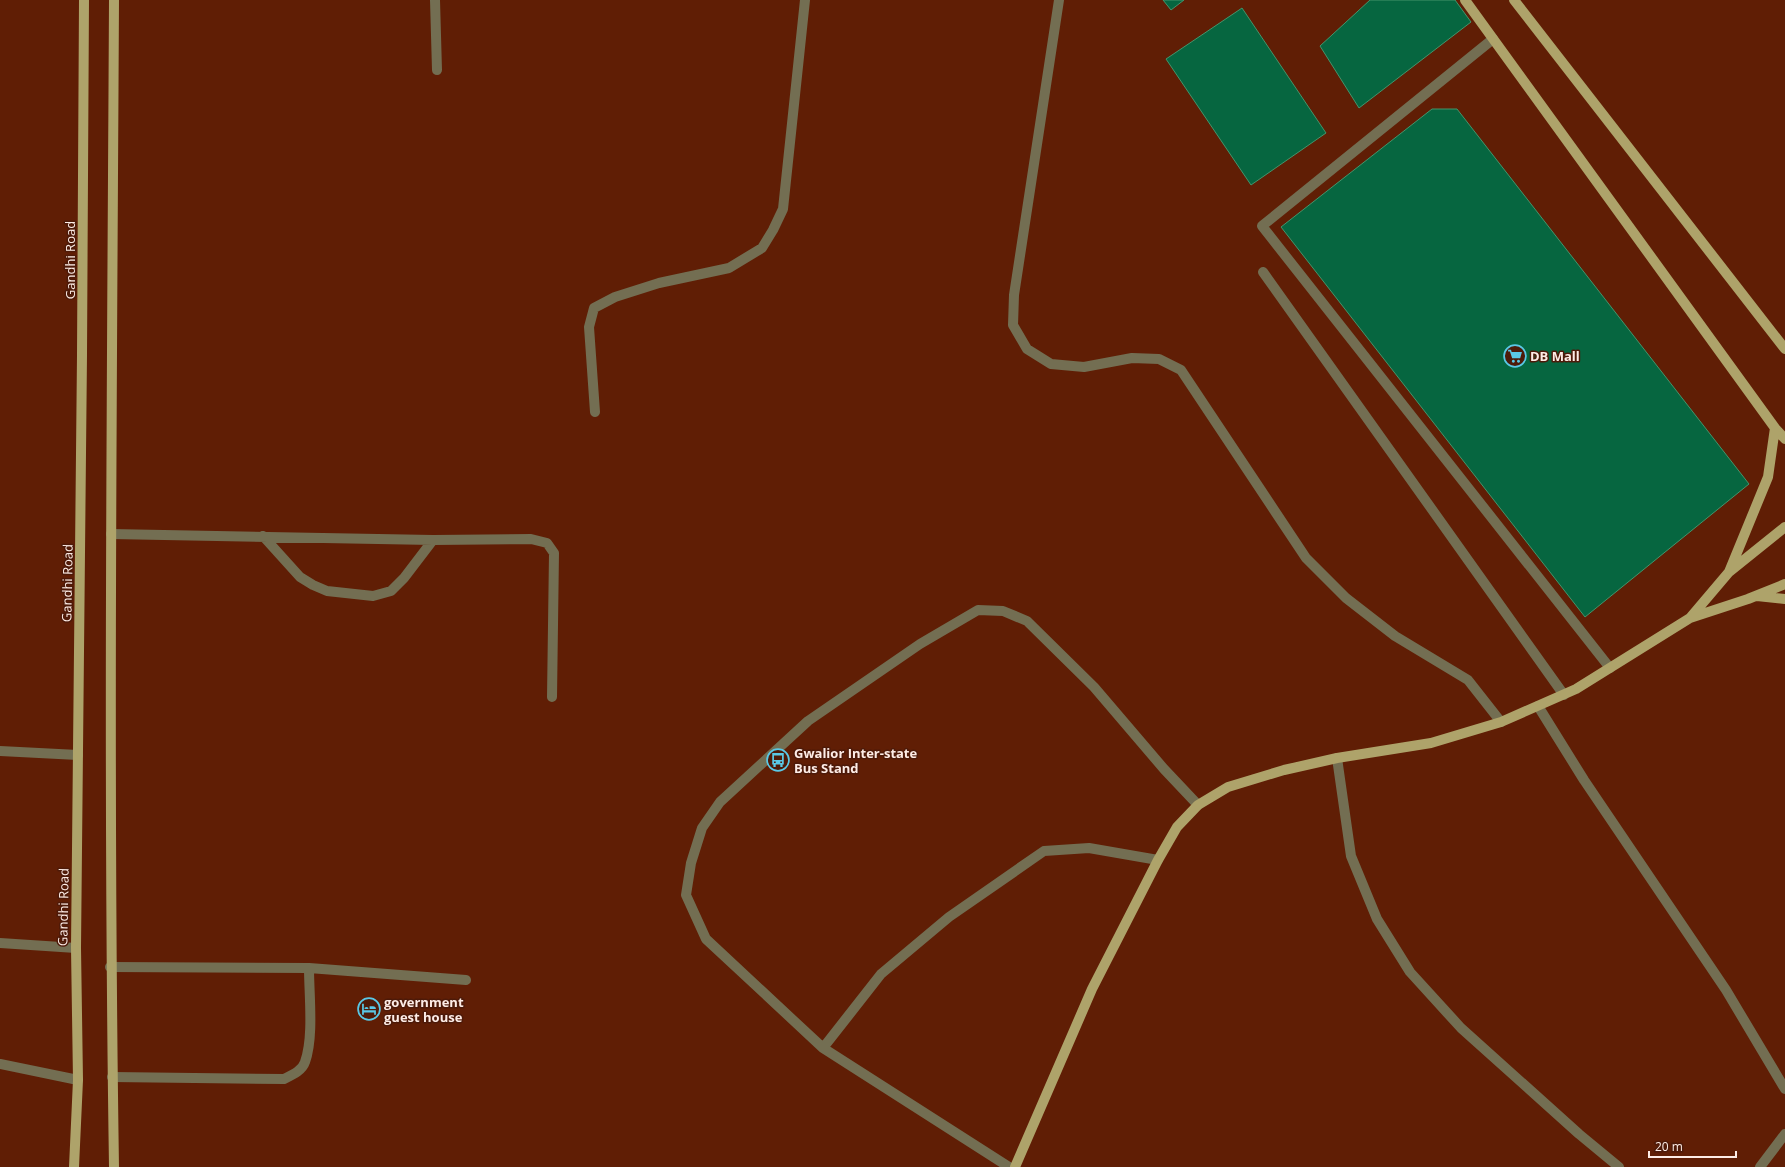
<svg xmlns="http://www.w3.org/2000/svg" width="1785" height="1167" font-family="'Open Sans',sans-serif">
  <rect width="100%" height="100%" fill="#601e05"/>
  <path fill="#066640" stroke="#44946b" d="M1163,0H1184L1171,10Z
    M1370,0H1455L1471,22L1359,108L1320,46Z
    M1242,8L1326,133L1251,185L1166,59Z
    M1432,109H1457L1749,484L1585,617L1281,227Z"/>
  <g fill="none" stroke-linecap="round" stroke-linejoin="round">
    <path stroke="#736e52" stroke-width="10" d="M435,0L437,70
      M1059,0L1014,295L1013,325L1027,349L1051,364L1084,367L1132,358L1159,359L1181,370L1306,558L1346,598L1395,636L1468,680L1501,722
      M1493,39L1262,226L1610,668
      M1263,272L1564,695
      M595,412L589,327L594,308L615,297L659,283L729,268L762,248L773,230L783,209L805,0
      M111,534L433,540L531,539L547,543L554,553L552,697
      M263,536L300,577L313,585L327,591L373,596L391,591L404,578L433,540
      M1538,706L1584,780L1726,990L1785,1089
      M0,751L78,755
      M1337,758L1351,856L1377,919L1410,972L1461,1028L1579,1134L1619,1167
      M0,943L76,948
      M110,967L309,968L466,980
      M823,1048L881,974L949,917L1044,851L1089,848L1158,860
      M0,1064L78,1080
      M112,1077L284,1079C292,1075 302,1071 305,1062C314,1037 309,995 309,968
      M1009,1167L823,1048L706,939L686,895L691,863L702,828L720,802L808,721L920,644L978,610L1003,611L1027,621L1094,687L1164,769L1198,805
      M1760,1167L1785,1134"/>
    <path stroke="#aea36a" stroke-width="10" d="M1465,0L1775,428L1785,439
      M1514,0L1785,349
      M1729,572L1768,477L1775,428
      M1757,596L1785,599
      M1690,618L1729,572L1785,527
      M74,1167L78,1080L76,948L82,355L84,0
      M114,1167C108,778 112,389 114,0
      M1015,1167L1092,989L1158,860L1177,827L1198,805L1228,787L1284,770L1337,758L1431,743L1501,722L1576,689L1690,618L1748,599L1785,584"/>
  </g>
  <defs>
    <g id="supermarket-ring" transform="scale(1.15)"><circle r="9.5" fill="#4d1a09" stroke="#5ac8e6" stroke-width="1.5"/><path d="M-6-5.5h2.5l.6 2H6L4.5 2H-2.5L-4.4-4H-6ZM-1.5 3.2a1.3 1.3 0 1 0 .1 0ZM3 3.2a1.3 1.3 0 1 0 .1 0Z" fill="#5ac8e6"/></g>
    <g id="bus-ring" transform="scale(1.15)"><circle r="9.5" fill="#4d1a09" stroke="#5ac8e6" stroke-width="1.5"/><path d="M-5-6H5V4H4V6H2V4H-2V6H-4V4H-5ZM-3.5-4V0h7V-4ZM-3.5 1.2v1.5H-2V1.2ZM2 1.2v1.5H3.5V1.2Z" fill="#5ac8e6"/></g>
    <g id="hotel-ring" transform="scale(1.15)"><circle r="9.5" fill="#4d1a09" stroke="#5ac8e6" stroke-width="1.5"/><path d="M-6-4.5h1.5V1H6V5H4.5V3h-9V5H-6ZM-4 0a1.8 1.8 0 1 1 3.6 0ZM.5 0V-2.5h3Q6-2.5 6 0Z" fill="#5ac8e6"/></g>
  </defs>
  <g fill-rule="evenodd">
    <use href="#supermarket-ring" x="1515" y="356"/>
    <use href="#bus-ring" x="778" y="760"/>
    <use href="#hotel-ring" x="369" y="1009"/>
  </g>
  <g text-anchor="middle" dominant-baseline="central" stroke-width="3" stroke-linejoin="round" paint-order="stroke">
    <g font-size="13" fill="#fdece6" stroke="#4d1a09">
      <text transform="translate(70 260) rotate(-90)">Gandhi Road</text>
      <text transform="translate(67 583) rotate(-89)">Gandhi Road</text>
      <text transform="translate(63 907) rotate(-89)">Gandhi Road</text>
    </g>
    <g font-size="13" font-weight="bold" fill="#fdece6" stroke="#4d1a09" text-anchor="start">
      <text x="1530" y="356">DB Mall</text>
      <text x="794" y="753">Gwalior Inter-state<tspan x="794" dy="15">Bus Stand</tspan></text>
      <text x="384" y="1002">government<tspan x="384" dy="15">guest house</tspan></text>
    </g>
  </g>
  <path d="M1649 1151v6h87v-6" fill="none" stroke="#fdece6" stroke-width="2"/>
  <text x="1655" y="1151" font-size="12" fill="#fdece6" stroke="#4d1a09" stroke-width="3" paint-order="stroke">20 m</text>
</svg>
